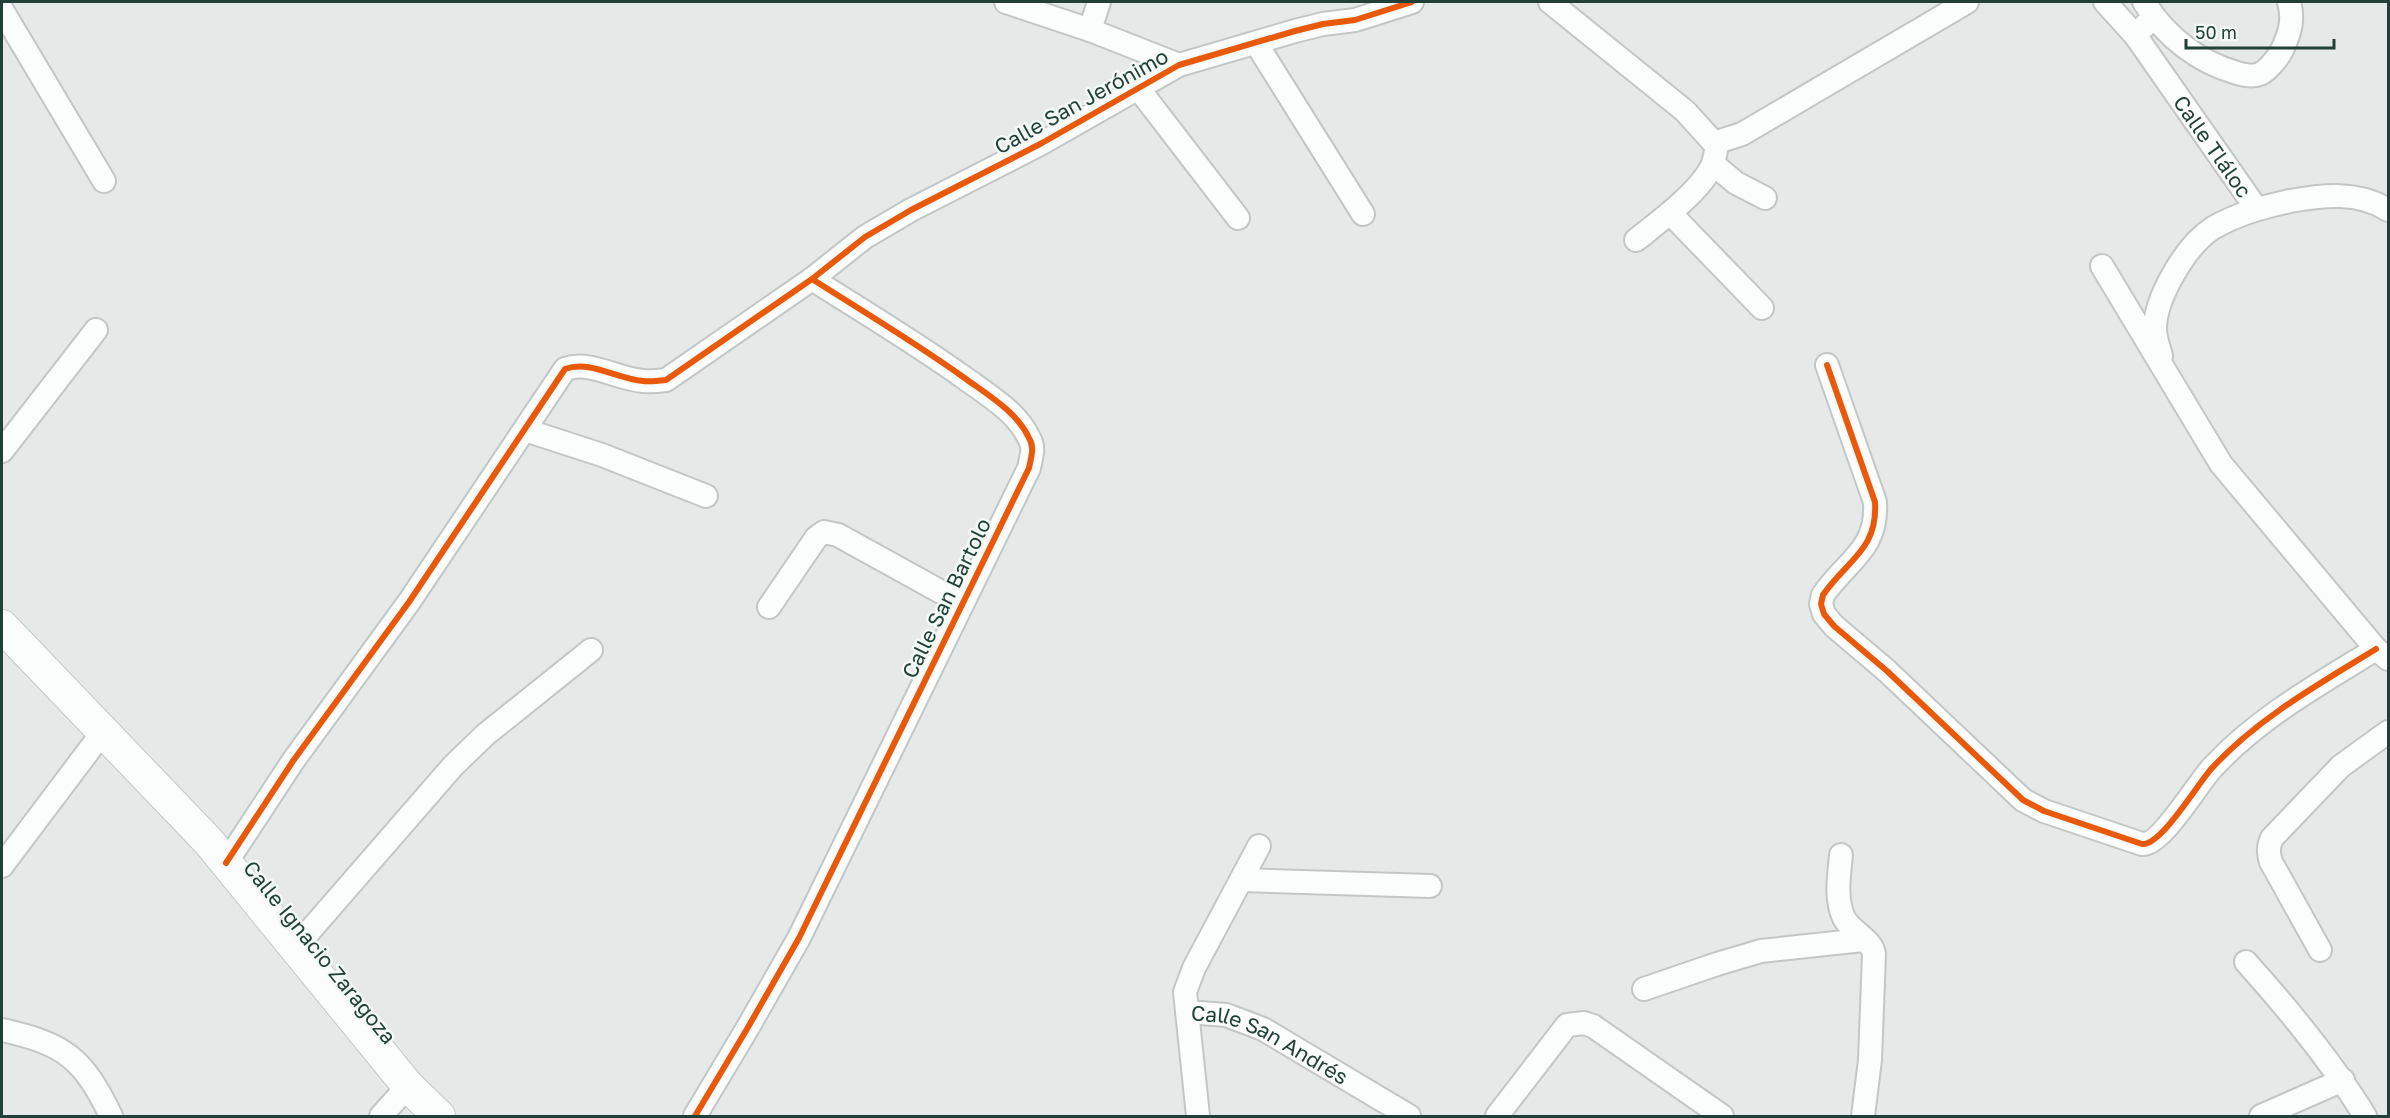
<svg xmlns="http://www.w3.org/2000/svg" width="2390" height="1118" font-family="'Golos Text',sans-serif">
  <rect width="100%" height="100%" fill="#e5eae8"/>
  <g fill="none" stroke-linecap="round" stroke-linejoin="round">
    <g stroke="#c2c7c5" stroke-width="26">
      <g id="street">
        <path d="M1006,2L1090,30L1179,65"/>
        <path d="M1550,2L1685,111L1714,143"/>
        <path d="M2105,2L2135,35"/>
        <path d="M2144,2C2165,36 2198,62 2237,73C2244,75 2253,77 2260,74C2268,70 2278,58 2282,50C2290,33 2294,20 2289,2"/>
        <path d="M2,10L104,181"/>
        <path id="s1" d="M2154,17L2135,35L2256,208"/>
        <path d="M1090,30L1099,2"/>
        <path d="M1256,43L1363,214"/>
        <path d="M1138,88L1238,218"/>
        <path d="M1714,143L1742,134L1967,2"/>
        <path d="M1716,151L1713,164L1736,183L1765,198"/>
        <path d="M1670,213L1762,308"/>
        <path d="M1636,240C1660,221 1701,191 1713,164"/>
        <path d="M2102,266L2221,464L2376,649L2388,659"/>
        <path d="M2161,356C2159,348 2155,338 2155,329C2155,298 2186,245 2213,228C2237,214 2263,207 2290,201C2323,195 2359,191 2388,210"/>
        <path d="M1827,365L1875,502C1878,550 1847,560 1823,595L1821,604L1824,614L1834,626L1887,671L2023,800L2044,811L2142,844C2161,846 2198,783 2212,768C2258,718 2319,684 2376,649"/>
        <path d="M525,430L602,455L706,496"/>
        <path d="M2,451L96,330"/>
        <path d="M769,607L816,538L824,532L838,535L961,603"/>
        <path d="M1841,855C1839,876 1835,899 1844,918C1851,932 1872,939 1874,954L1870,1060L1863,1116"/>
        <path d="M226,863L293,761L409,602L565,369C591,360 616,379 643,381C650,382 658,381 666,380L812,279L865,237L911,210L1042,143L1179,65L1295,31L1323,24L1355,20L1412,2"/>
        <path d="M2,866L102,733"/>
        <path d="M1242,880L1430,886"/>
        <path d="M294,949L453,766L485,735L591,650"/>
        <path d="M2320,950L2271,862C2268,852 2268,847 2272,838L2341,766L2388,732"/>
        <path d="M2246,962C2290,1011 2331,1061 2365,1116"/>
        <path d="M1644,989L1717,964L1761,951L1863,940"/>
        <path id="s2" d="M1187,1012L1226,1015L1263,1029L1409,1116"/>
        <path d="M2,1030C65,1044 83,1058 111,1116"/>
        <path d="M381,1116L408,1086"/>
        <path d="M695,1116L747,1029L799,938L1029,468C1031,457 1035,448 1029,438C1017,412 988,395 966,379C916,343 864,312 812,279"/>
        <path d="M1198,1116L1185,992L1194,968L1259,846"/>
        <path d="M1497,1116L1567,1025L1584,1023L1593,1026L1722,1116"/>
        <path d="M2261,1116L2343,1080"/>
      </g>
    </g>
    <g stroke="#c0c8c5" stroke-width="34">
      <path id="secondary" d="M2,626L209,842L408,1086L439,1116"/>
    </g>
    <use href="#street" stroke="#fbfcfc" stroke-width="22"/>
    <use href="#secondary" stroke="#fbfcfc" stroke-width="32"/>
    <g stroke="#f3f9f6" stroke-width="10">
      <path id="cycleway" d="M1827,365L1875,502C1878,550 1847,560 1823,595L1821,604L1824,614L1834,626L1887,671L2023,800L2044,811L2142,844C2161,846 2198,783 2212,768C2258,718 2319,684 2376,649
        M226,863L293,761L409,602L565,369C591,360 616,379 643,381C650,382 658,381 666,380L812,279L865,237L911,210L1042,143L1179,65L1295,31L1323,24L1355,20L1412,2
        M695,1116L747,1029L799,938L1029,468C1031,457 1035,448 1029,438C1017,412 988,395 966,379C916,343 864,312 812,279"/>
    </g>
    <use href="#cycleway" stroke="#e8590c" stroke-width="6"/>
  </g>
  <g text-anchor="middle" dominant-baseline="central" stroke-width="5" stroke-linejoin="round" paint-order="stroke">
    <g font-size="21" fill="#204038" stroke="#f3f9f6">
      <text transform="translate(1081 101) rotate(-29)">Calle San Jerónimo</text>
      <text stroke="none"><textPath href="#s1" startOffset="162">Calle Tláloc</textPath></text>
      <text transform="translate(946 598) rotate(-64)">Calle San Bartolo</text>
      <text transform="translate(320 952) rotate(51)">Calle Ignacio Zaragoza</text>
      <text stroke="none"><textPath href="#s2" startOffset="90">Calle San Andrés</textPath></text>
    </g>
  </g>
  <rect width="2390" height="1118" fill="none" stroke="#204038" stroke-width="6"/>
  <path d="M2186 39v9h148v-9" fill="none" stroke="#204038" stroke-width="3"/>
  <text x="2195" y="39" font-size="18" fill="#204038" stroke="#f3f9f6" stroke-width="4.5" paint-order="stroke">50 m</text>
</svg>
